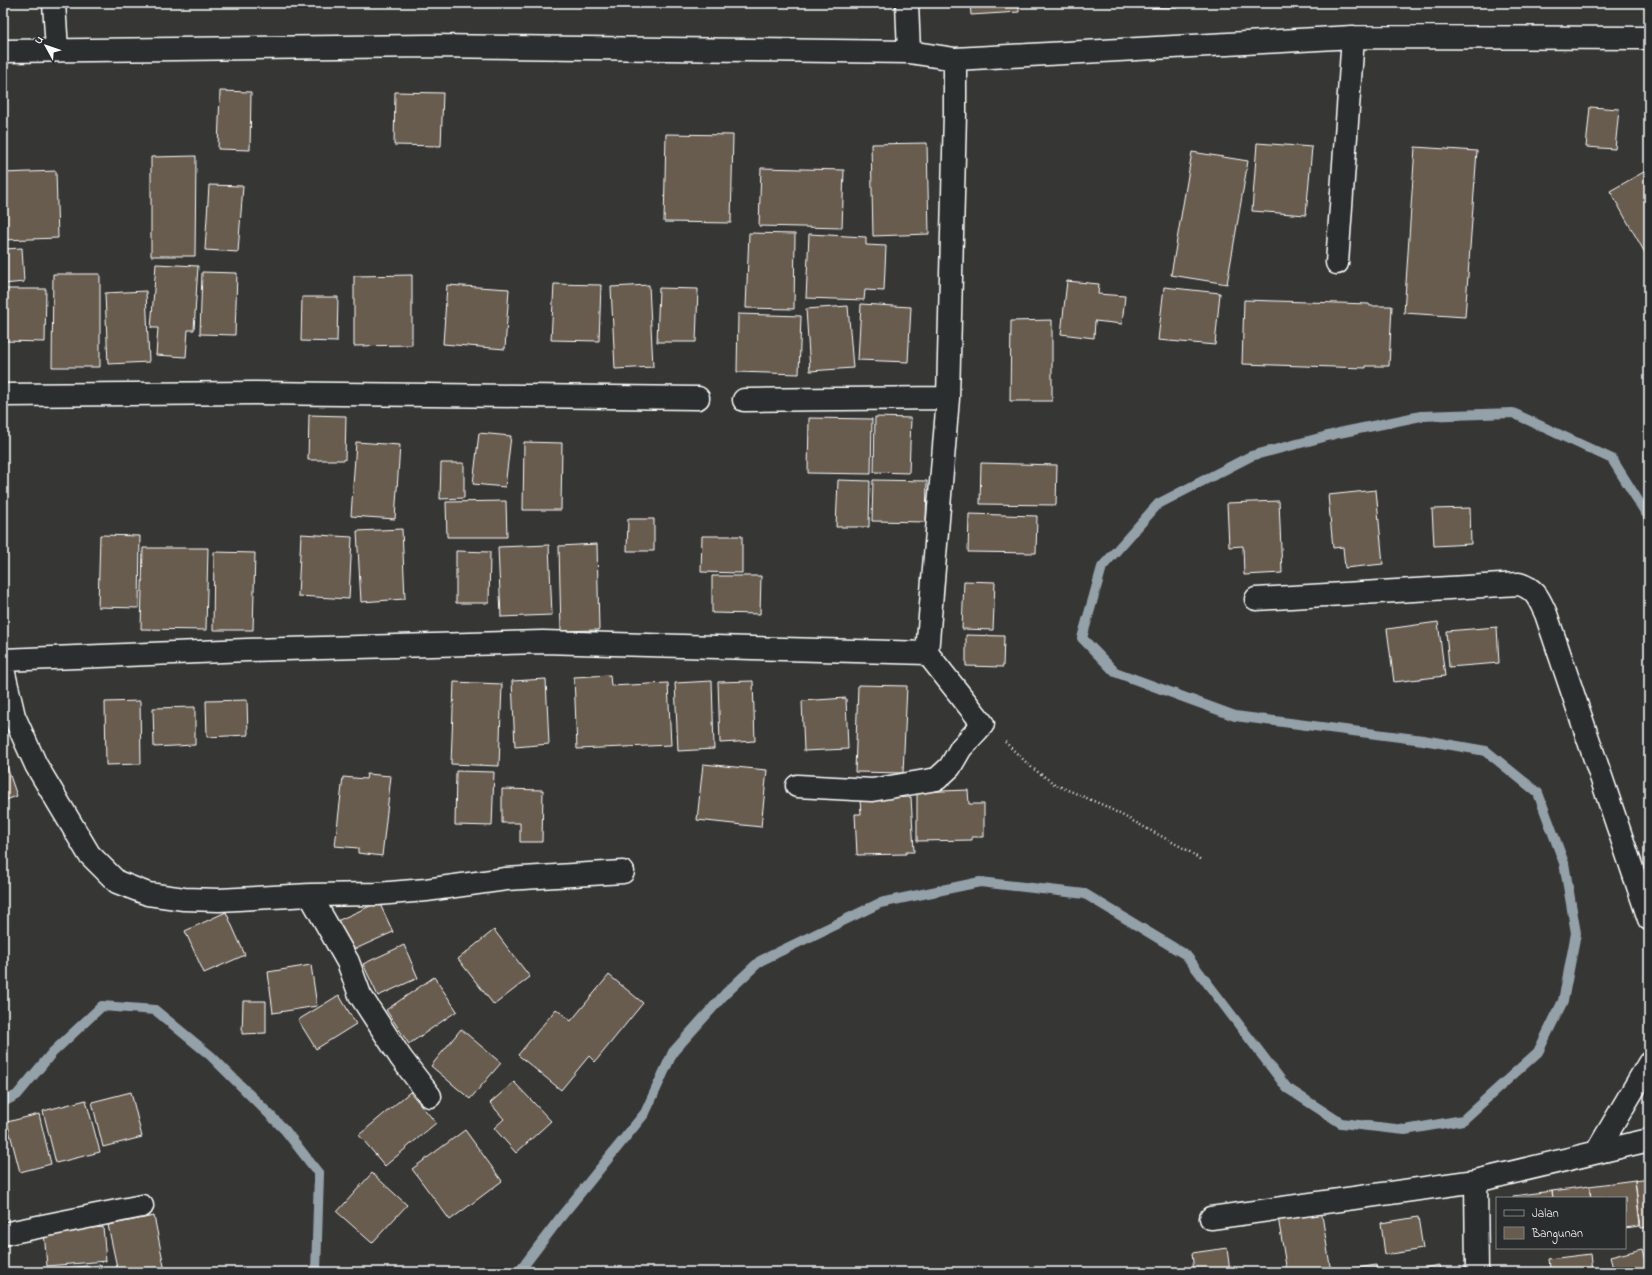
<svg xmlns="http://www.w3.org/2000/svg" width="1652" height="1275" font-family="'Indie Flower',sans-serif">
  <rect width="100%" height="100%" fill="#363635"/>
  <filter id="ink" filterUnits="userSpaceOnUse"><feTurbulence type="fractalNoise" baseFrequency=".025" numOctaves="2"/><feDisplacementMap in="SourceGraphic" scale="8" xChannelSelector="R" yChannelSelector="G"/><feConvolveMatrix kernelMatrix="1 2 1 2 8 2 1 2 1" color-interpolation-filters="sRGB"/></filter>
  <g filter="url(#ink)">
    <g fill="none" stroke-linecap="round" stroke-linejoin="round">
      <path stroke="#94a1a9" stroke-width="10" d="M3,1102L17,1095L52,1053L102,1006L155,1010L211,1056L285,1130L319,1174L316,1272
        M519,1272L560,1218L645,1113L673,1052L725,994L760,961L880,903L980,882L1085,894L1186,955L1287,1088L1341,1123L1405,1130L1463,1120L1538,1052L1563,1001L1576,933L1564,863L1538,793L1486,751L1423,740L1235,716L1115,672L1082,638L1102,567L1158,504L1251,456L1339,433L1421,416L1513,413L1612,459L1649,518"/>
    </g>
    <path fill="#685c4f" stroke="#fff" d="M631,3H680V5H631Z
      M970,3H1019V12L971,15Z
      M1134,3H1177V8L1134,7Z
      M220,91L251,92L250,150L218,149Z
      M395,92L443,93L441,146L394,145Z
      M1590,107L1619,109L1615,149L1586,147Z
      M666,134L733,135L731,223L664,222Z
      M927,143L929,234L873,236L871,144Z
      M1257,143L1312,147L1306,215L1252,211Z
      M1415,147L1477,151L1465,317L1404,313Z
      M1192,152L1248,161L1227,284L1171,275Z
      M196,156L195,256H151V157Z
      M761,168L844,170L842,228L759,226Z
      M1649,169V260L1610,191Z
      M56,171L58,238L3,240V173Z
      M209,185L243,186L238,252L205,250Z
      M749,233L795,234L794,309L746,308Z
      M809,234L866,237V245L886,246L884,291L865,290L864,300L806,298Z
      M22,248L24,282L3,284V249Z
      M156,264L198,266L194,330H188L186,357L156,355L158,328H151Z
      M202,272L237,273L235,335L200,334Z
      M53,274H100V367H52Z
      M412,275V345L354,346V276Z
      M1067,281L1099,284L1098,294L1125,296L1122,324L1095,321L1094,338L1061,334Z
      M554,284L601,285L599,341L551,340Z
      M447,285L509,289L505,349L443,344Z
      M649,285L653,367L615,369L611,287Z
      M1164,287L1220,293L1215,345L1158,340Z
      M659,288L698,289L696,342H657Z
      M4,289H46L45,342L3,341Z
      M146,291L149,362L108,364L105,293Z
      M302,297H338L337,342L301,341Z
      M1244,300L1369,304L1370,306H1392L1389,366H1366V368L1242,364Z
      M861,304L911,307L908,362L858,360Z
      M848,306L853,368L810,371L806,309Z
      M738,314L801,316L799,374L737,372Z
      M1052,320V401H1010L1011,321Z
      M309,415L346,416L345,460H308Z
      M875,417L911,418L909,473L874,472Z
      M809,418L872,419L871,474L808,473Z
      M479,433L511,436L505,487L473,484Z
      M356,442L400,445L395,519L351,516Z
      M524,442L562,443L561,510H523Z
      M441,463H464V498L440,499Z
      M981,463L1057,465L1056,505L980,504Z
      M838,480L870,481L869,527H836Z
      M873,480L927,481L926,522L872,521Z
      M1376,490L1383,564L1345,568L1343,547L1333,548L1328,495Z
      M506,501L507,537H447L446,502Z
      M1279,501L1282,573L1244,575L1243,546L1229,547L1227,503Z
      M1470,508L1471,544L1434,546L1432,509Z
      M969,514L1037,516L1036,553L968,552Z
      M628,519H654V551H627Z
      M402,529L405,599L361,602L357,531Z
      M301,534L352,537L349,599L298,596Z
      M100,535L140,536L139,608L98,607Z
      M702,536H742V573L701,572Z
      M597,544L599,630L561,631L559,546Z
      M549,545L552,615L501,617L498,547Z
      M143,548H208L206,630L141,629Z
      M456,551L490,552L489,603H456Z
      M214,552L255,553L253,630H213Z
      M712,576H761L760,614L712,613Z
      M964,581L995,582L993,630L962,629Z
      M1438,622L1445,676L1394,682L1387,629Z
      M1497,627L1499,663L1449,667L1446,631Z
      M966,635L1004,636L1003,667L966,666Z
      M610,675L611,686L668,683L671,745L577,749L574,677Z
      M546,679L549,744L515,747L512,681Z
      M712,681L714,749L678,751L675,683Z
      M753,681L755,741L720,743L718,682Z
      M454,682L502,684L499,766L451,764Z
      M858,685L907,686L903,773L855,772Z
      M846,698L848,749L804,751L802,701Z
      M247,700L248,735L207,737L206,701Z
      M140,701L141,764L106,765L105,702Z
      M195,707V745L154,747L153,708Z
      M3,758H4L17,796L3,801Z
      M703,764L767,770L761,827L697,820Z
      M456,771L494,772L492,826L455,825Z
      M367,774L391,776L382,856L358,853V848L335,846L343,777L366,779Z
      M502,789L543,790L542,842H520V823H502Z
      M968,790L969,804H984V837H972V840L917,841V792Z
      M911,797L914,852H906V854L857,855L855,814H861L860,799Z
      M379,902L393,932L351,951L337,921Z
      M226,912L245,955L204,973L185,931Z
      M494,930L530,977L494,1005L458,959Z
      M404,945L418,978L378,996L363,964Z
      M311,965L317,1006L273,1013L268,972Z
      M609,975L643,1003L595,1062L589,1056L561,1090L518,1055L556,1009L571,1021Z
      M434,977L457,1011L409,1044L386,1010Z
      M339,995L356,1024L316,1049L298,1020Z
      M243,1001H266V1033L242,1034Z
      M461,1029L501,1063L470,1099L431,1066Z
      M514,1082L551,1121L516,1153L494,1128L504,1119L490,1103Z
      M131,1092L142,1137L103,1147L92,1102Z
      M410,1092L436,1123L385,1166L359,1135Z
      M86,1100L100,1152L56,1163L43,1111Z
      M39,1114L51,1164L20,1172L7,1122Z
      M465,1130L502,1181L450,1220L412,1169Z
      M372,1173L407,1205L372,1243L337,1212Z
      M1649,1178V1227L1641,1228L1635,1180Z
      M1635,1180L1640,1226L1625,1228V1198H1591L1589,1186Z
      M1589,1186L1591,1198H1553L1552,1191Z
      M1552,1191L1553,1198H1513V1196Z
      M1321,1209L1331,1272H1287L1278,1217Z
      M154,1216L165,1271L157,1272H118L108,1225Z
      M1418,1217L1423,1249L1385,1255L1381,1223Z
      M103,1227L106,1261L47,1266L44,1232Z
      M1227,1248L1230,1272H1194L1192,1253Z
      M1642,1249L1648,1272H1614L1610,1257Z
      M1590,1254L1592,1272H1525V1270L1550,1268L1549,1259Z
      M101,1265L102,1272H22V1271Z
      M1376,1265L1377,1272H1333Z
      M1439,1265L1440,1272H1400Z"/>
    <g fill="none" stroke-linecap="round" stroke-linejoin="round">
      <g stroke="#fff" stroke-width="25">
        <path id="street" d="M54,3L57,50
          M907,3L909,52
          M3,51L429,46L909,52L955,59L1353,37L1649,38
          M1337,263L1353,37
          M3,395L255,393L698,398
          M744,400L948,398
          M1256,599L1519,584C1536,589 1539,599 1546,614L1649,919
          M3,660L247,650L543,642L927,653
          M3,669L14,716L36,765L89,854L117,882L148,894L184,899L219,900L310,895L377,894L426,890L506,879L623,872
          M797,786L872,790L937,779L950,767L961,748L983,724L927,653L948,398L955,113V59
          M310,895L348,962L360,995L401,1058L430,1096
          M1597,1151L1649,1063
          M1476,1181L1477,1272
          M1211,1218L1476,1181L1649,1140
          M3,1234L142,1206"/>
      </g>
      <path stroke="#fff" stroke-width="2.5" stroke-dasharray="1 3" stroke-linecap="butt" d="M1005,742L1031,767L1056,785L1103,805L1187,850L1201,860"/>
      <use href="#street" stroke="#2a2d2e" stroke-width="22"/>
    </g>
  </g>
  <rect width="1652" height="1275" fill="none" stroke="#2a2d2e" stroke-width="16"/>
  <rect x="8" y="8" width="1636" height="1259" fill="none" stroke="#fff" stroke-width="1.5" filter="url(#ink)"/>
  <rect x="1496" y="1197" width="130" height="52" fill="#2a2d2e" stroke="#7f8182"/>
  <rect x="1504" y="1210" width="20" height="6" fill="#2a2d2e" stroke="#7f8182"/>
  <text x="1532" y="1217" font-size="12" fill="#ffffff">Jalan</text>
  <rect x="1504" y="1227" width="20" height="12" fill="#685c4f" stroke="#7f8182"/>
  <text x="1532" y="1237" font-size="12" fill="#ffffff">Bangunan</text>
  <g transform="translate(46 46) rotate(310)" stroke="#2a2d2e" stroke-width="3" paint-order="stroke">
  <path d="M0-3L7 15L0 10L-7 15Z" fill="#ffffff"/>
  <text y="-6" font-size="11" font-weight="bold" text-anchor="middle" fill="#ffffff">U</text>
  </g>
</svg>
